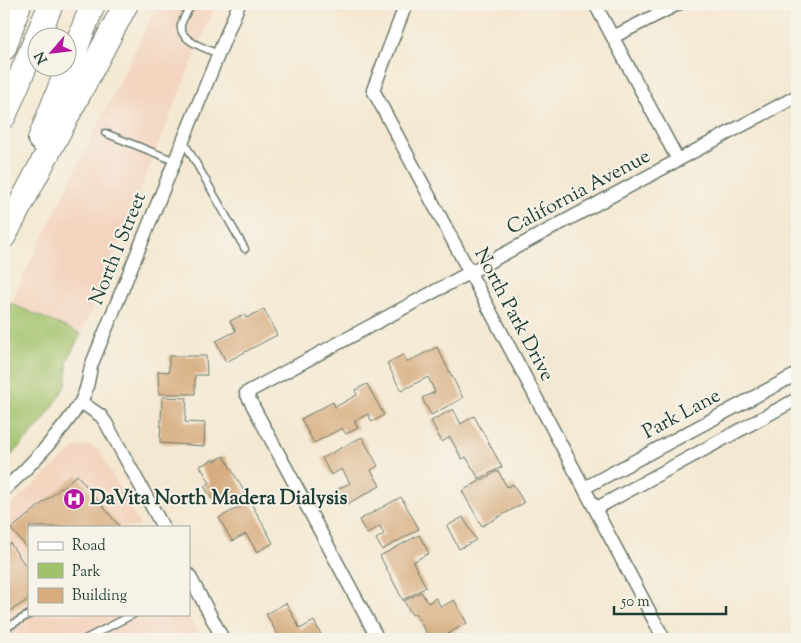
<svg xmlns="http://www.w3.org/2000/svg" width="801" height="643" font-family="'Sorts Mill Goudy',serif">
  <rect width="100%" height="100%" fill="#f7f3e8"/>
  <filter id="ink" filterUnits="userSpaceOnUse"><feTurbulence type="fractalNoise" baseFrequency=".02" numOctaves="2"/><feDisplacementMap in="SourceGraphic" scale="10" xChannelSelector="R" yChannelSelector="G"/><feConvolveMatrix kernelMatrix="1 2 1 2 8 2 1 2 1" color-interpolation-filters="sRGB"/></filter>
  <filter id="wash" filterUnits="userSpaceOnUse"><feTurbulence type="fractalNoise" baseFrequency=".0096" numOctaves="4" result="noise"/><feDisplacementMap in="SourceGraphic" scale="20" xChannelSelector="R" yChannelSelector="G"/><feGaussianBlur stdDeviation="1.12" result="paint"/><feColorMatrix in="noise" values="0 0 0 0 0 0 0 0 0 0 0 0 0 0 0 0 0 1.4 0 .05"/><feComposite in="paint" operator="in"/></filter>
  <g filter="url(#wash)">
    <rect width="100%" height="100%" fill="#f4e8d2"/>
    <path fill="#f3d4bf" d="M158,4H216L81,334L10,303Z
      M89,445L99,450L140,527H29V614H187L200,639H4V512L75,448Z"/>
    <path fill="#a1c16a" stroke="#607f4f" d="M10,303L81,334L67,361V382L58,399L41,424L4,463V316Z"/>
    <g id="blocks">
      <path fill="#d7ad80" d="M264,309L277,335L226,362L216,341L236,331L230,321L244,314L246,318Z
        M437,347L463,398L431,415L422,398L435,392L428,377L401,391L387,363L403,355L407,362Z
        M169,356H206L207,375H195V394H159L158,371L169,372Z
        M367,384L384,415L372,422L368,414L354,421L358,428L346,434L342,428L314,443L301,419L333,402L335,407L357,395L355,390Z
        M162,397L187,398L185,422L205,423L204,446L160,443Z
        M453,409L461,424L474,416L502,467L479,479L466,457L462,459L450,437L442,442L431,421Z
        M362,437L378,466L371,470L380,486L347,504L338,489L350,483L342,469L331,475L322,458Z
        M224,456L245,493L223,506L217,495L212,499L204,486L210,483L200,466L214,459L215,461Z
        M498,471L507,487L513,484L524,503L482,526L462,491Z
        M77,475L120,527H29V550L11,529Z
        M401,497L419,529L382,550L376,539L384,534L380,526L367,534L359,520Z
        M250,501L273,543L257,552L246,534L232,541L219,518Z
        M463,517L476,540L459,549L447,526Z
        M419,535L429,553L413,562L426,587L403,600L380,556Z
        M10,543L29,571V599L4,615V548Z
        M421,592L428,603L436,598L441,607L454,600L467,623L439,639H430L415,613L412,615L404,601Z
        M286,603L300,629L314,621L323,638L320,639H280L266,614Z
        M456,634L458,639H446Z"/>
    </g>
  </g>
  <g filter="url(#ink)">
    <use href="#blocks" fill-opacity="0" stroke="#6a796b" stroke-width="1"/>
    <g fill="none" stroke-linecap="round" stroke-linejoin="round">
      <g stroke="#6a796b" stroke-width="9">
        <path id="service" d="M192,4C188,10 183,18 181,25C178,40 207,49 219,54
          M105,133L175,161
          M184,142L245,249
          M4,629L30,614
          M85,639L134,614"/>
      </g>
      <g stroke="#6a796b" stroke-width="15">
        <path id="minor" d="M406,4L373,90L664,639
          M595,4L678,160
          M613,37L678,4
          M81,402L101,416L106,423L163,527
          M584,488L797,374
          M4,490C28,468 63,431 80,403C87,392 89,378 91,366L239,4
          M595,509L797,399
          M189,575L223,639
          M378,639L246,393L797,96"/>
      </g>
      <g stroke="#6a796b" stroke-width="26">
        <path id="motorway" d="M4,48L19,4
          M4,116L51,4
          M40,139L93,4
          M4,236L126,4"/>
      </g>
      <use href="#service" stroke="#fff" stroke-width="6"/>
      <use href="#minor" stroke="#fff" stroke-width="12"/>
      <use href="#motorway" stroke="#fff" stroke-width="24"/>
    </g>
  </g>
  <defs>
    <g id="hospital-disc" transform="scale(1.125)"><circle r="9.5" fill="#b5179e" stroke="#f7f3e8"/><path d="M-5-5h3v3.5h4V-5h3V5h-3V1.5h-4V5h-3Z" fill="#fff"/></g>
  </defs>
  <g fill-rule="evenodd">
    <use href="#hospital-disc" x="74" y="499"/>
  </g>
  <g text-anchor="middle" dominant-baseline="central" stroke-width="4" stroke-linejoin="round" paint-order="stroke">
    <g font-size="20" fill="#1f3d34" stroke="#f7f3e8">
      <text transform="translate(579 193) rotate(-28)">California Avenue</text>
      <text transform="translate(119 249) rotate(-68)">North I Street</text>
      <text transform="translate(513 315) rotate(62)">North Park Drive</text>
      <text transform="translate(682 415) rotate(-28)">Park Lane</text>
    </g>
    <g font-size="20" font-weight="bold" fill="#1f3d34" stroke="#f7f3e8" text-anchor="start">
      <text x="90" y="499">DaVita North Madera Dialysis</text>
    </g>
  </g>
  <rect width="801" height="643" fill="none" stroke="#f7f3e8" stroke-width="20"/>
  <rect x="28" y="526" width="162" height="90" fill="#f7f3e8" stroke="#a1aaa0"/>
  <rect x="38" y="542" width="25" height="8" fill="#ffffff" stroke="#a1aaa0"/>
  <text x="72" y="550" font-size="15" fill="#1f3d34">Road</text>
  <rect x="38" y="563" width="25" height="15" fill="#a1c16a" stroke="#a1aaa0"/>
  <text x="72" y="576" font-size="15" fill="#1f3d34">Park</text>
  <rect x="38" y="588" width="25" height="15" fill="#d7ad80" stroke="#a1aaa0"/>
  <text x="72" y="600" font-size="15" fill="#1f3d34">Building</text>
  <g transform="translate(52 52) rotate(242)"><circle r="24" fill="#f7f3e8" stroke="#a1aaa0"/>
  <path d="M0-4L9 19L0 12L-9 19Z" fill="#b5179e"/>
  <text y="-8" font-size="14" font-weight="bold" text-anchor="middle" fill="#1f3d34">N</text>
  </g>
  <path d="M614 606v8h112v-8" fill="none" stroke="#1f3d34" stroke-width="2.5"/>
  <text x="621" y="606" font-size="15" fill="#1f3d34" stroke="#f7f3e8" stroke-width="4" paint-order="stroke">50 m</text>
</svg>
